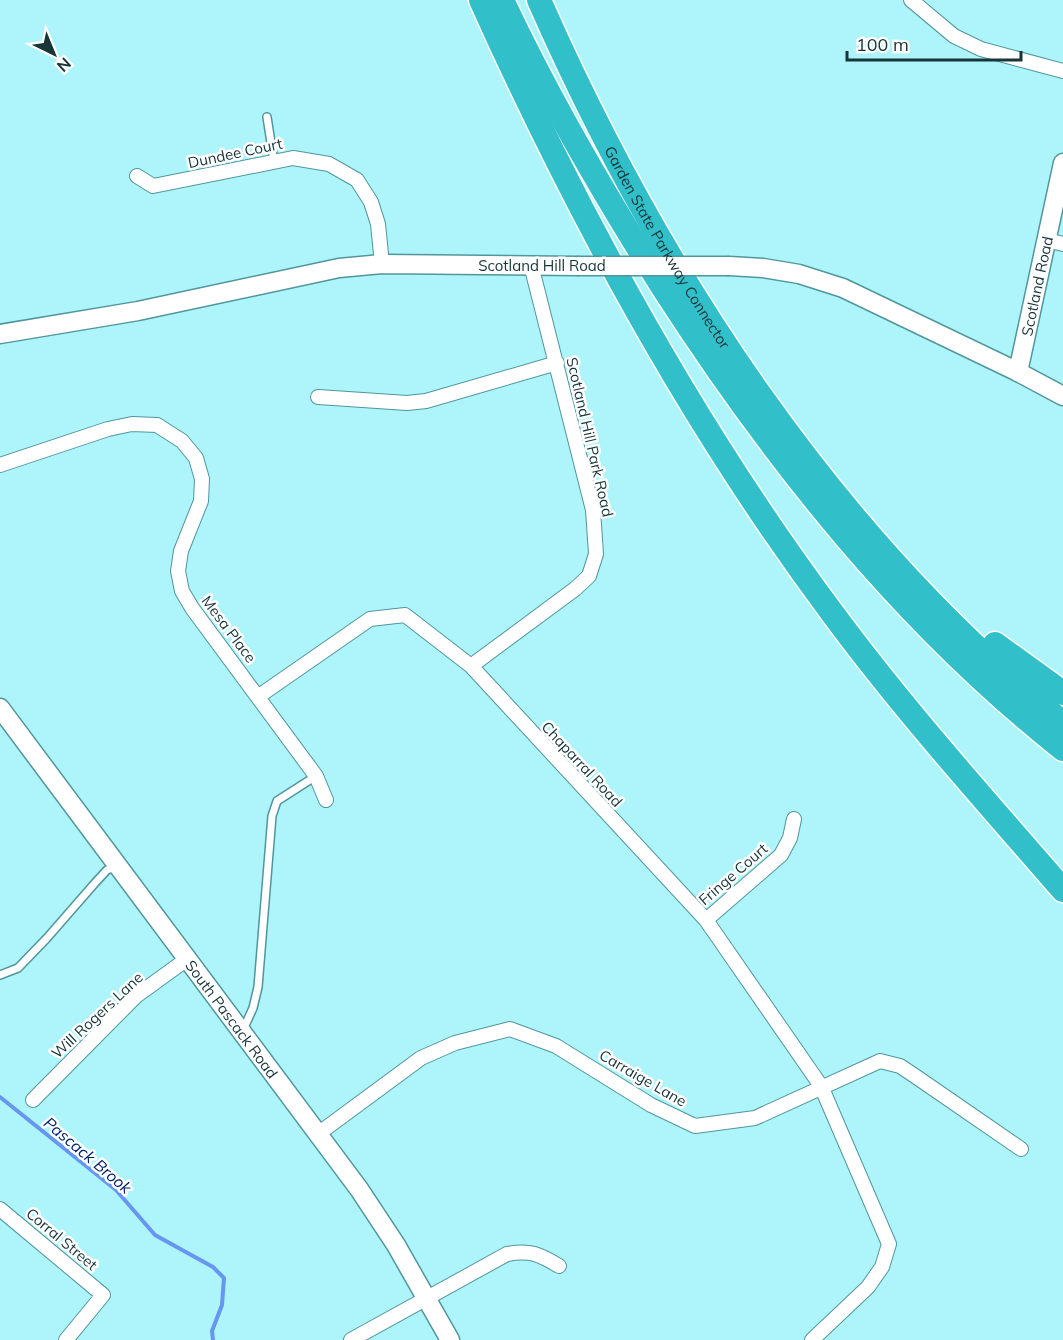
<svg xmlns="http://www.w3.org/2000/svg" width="1063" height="1340" font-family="Mulish,sans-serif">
  <rect width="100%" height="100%" fill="#aef5fb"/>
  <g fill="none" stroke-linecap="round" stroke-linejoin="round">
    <path stroke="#6796f1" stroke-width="4" d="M0,1097L116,1190L155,1235L213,1267L224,1278L222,1305L212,1331L213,1340"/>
    <g stroke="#50969c" stroke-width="10">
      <path id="lane" d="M267,117L274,162
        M0,975L18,968L47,938L95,883L107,870L115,867
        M243,1030L253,1008L258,987L272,816L277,801L316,776"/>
    </g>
    <g stroke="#50969c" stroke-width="16">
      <path id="street" d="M911,0L954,36L981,49L1063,71
        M137,176L153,186L293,158L329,164L357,180L371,202L378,224L382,264
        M1046,240L1063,244
        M318,397L407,403L426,401L557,363
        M0,465L108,429L132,424L157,425L182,441L196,458L202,479L201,501L181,551L178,571L182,591L192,608L316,776L326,800
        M471,666L575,589L589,576L596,554L593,510L531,265
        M259,696L370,619L405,615L471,666L706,920L821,1086L889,1244L882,1267L868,1287L812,1340
        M706,920L781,855L790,838L794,819
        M33,1100L136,996L187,959
        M318,1134L421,1058L455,1043L510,1029L556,1046L651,1105L695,1126L755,1118L880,1061L900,1066L915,1076L1021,1149
        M0,1209L103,1295L66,1340
        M351,1340L507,1254C531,1250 539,1254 559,1266"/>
    </g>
    <g stroke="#50969c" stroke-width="21">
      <g id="secondary">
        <path d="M729,266L763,268L799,274L843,288L1018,372L1063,396"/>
        <path d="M0,334L138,311L339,268L382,264L577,266"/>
        <path id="s1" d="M1018,372L1063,163"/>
        <path id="s2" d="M0,708L359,1189L396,1245L450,1340"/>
      </g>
    </g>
    <g stroke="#fff" stroke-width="27">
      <g id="highway">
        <path d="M481,0C578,216 691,424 833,614C904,710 984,799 1063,890"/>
        <path d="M502,0C549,100 605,196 664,289C775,461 903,622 1063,749"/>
        <path id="s3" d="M539,0C658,271 831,536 1063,723"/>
        <path d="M995,644L1063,693"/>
      </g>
    </g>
    <use href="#lane" stroke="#fff" stroke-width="7"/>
    <use href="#street" stroke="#fff" stroke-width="14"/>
    <use href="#secondary" stroke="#fff" stroke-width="18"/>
    <use href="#highway" stroke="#31bfc9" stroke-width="24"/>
    <g stroke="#50969c" stroke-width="21" stroke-linecap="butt">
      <path id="secondary-bridge" d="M577,266H729"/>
    </g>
    <use href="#secondary-bridge" stroke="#fff" stroke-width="18"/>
  </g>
  <g text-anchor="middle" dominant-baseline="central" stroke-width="5" stroke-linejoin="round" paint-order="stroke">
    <g font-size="15" fill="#183538" stroke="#fff">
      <text transform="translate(235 153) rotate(-12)">Dundee Court</text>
      <text stroke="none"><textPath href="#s3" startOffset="279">Garden State Parkway Connector</textPath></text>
      <text x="542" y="265">Scotland Hill Road</text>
      <text stroke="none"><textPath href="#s1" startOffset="88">Scotland Road</textPath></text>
      <text transform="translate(590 437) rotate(77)">Scotland Hill Park Road</text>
      <text transform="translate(229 629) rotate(53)">Mesa Place</text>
      <text transform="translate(582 764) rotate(47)">Chaparral Road</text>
      <text transform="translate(733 874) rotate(-41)">Fringe Court</text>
      <text transform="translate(97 1015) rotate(-43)">Will Rogers Lane</text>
      <text stroke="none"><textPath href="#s2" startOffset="388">South Pascack Road</textPath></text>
      <text transform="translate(643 1078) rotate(30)">Carraige Lane</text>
      <text transform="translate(62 1239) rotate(40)">Corral Street</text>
    </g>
    <g font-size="16" font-style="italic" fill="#00206e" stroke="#fff">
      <text transform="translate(88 1155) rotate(40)">Pascack Brook</text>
    </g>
  </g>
  <g transform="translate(54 54) rotate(137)" stroke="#ffffff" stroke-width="4.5" paint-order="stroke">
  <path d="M0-4.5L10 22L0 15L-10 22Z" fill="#183538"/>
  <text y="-9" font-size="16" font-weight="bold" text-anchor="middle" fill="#183538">N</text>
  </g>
  <path d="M847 51v9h174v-9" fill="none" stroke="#183538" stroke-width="3"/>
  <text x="856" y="51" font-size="18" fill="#183538" stroke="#ffffff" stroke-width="4.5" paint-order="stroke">100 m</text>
</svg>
